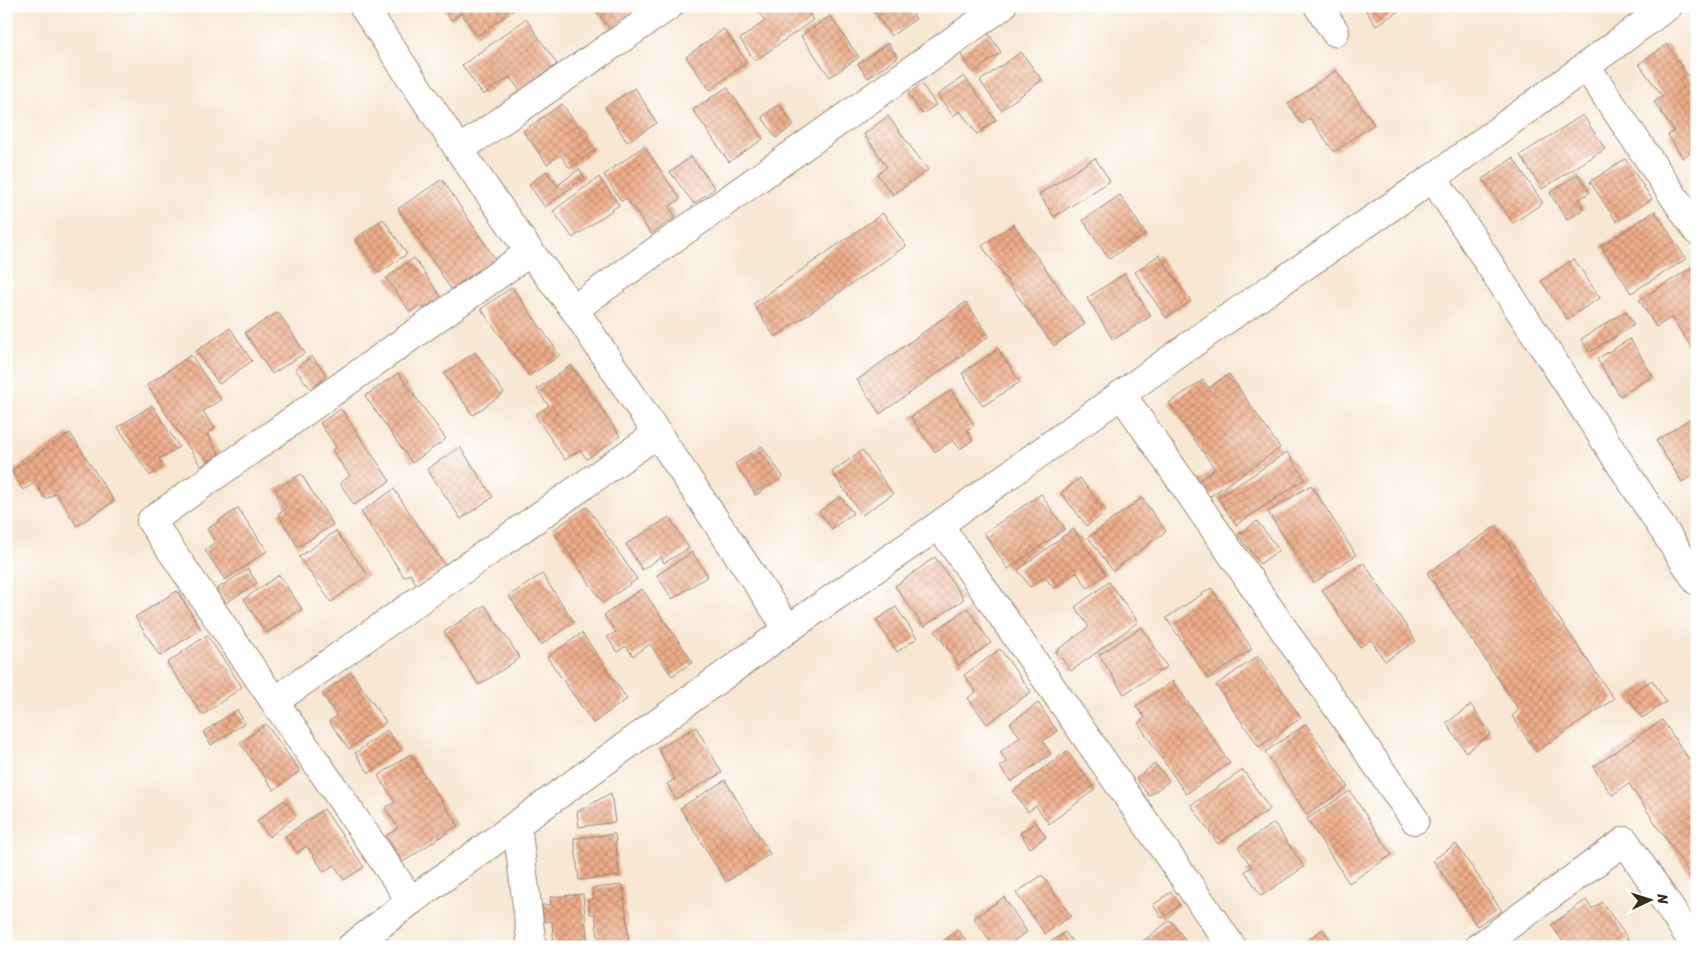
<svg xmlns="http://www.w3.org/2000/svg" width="1703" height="953" font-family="Sriracha,sans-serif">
  <defs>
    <pattern id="building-cross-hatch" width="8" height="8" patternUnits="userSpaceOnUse" patternTransform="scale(1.25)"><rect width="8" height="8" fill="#eead89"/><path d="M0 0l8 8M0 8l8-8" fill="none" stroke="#c28d6f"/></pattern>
  </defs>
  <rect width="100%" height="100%" fill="#fff"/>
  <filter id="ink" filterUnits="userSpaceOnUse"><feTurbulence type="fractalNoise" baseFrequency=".02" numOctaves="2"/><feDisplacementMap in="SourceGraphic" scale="10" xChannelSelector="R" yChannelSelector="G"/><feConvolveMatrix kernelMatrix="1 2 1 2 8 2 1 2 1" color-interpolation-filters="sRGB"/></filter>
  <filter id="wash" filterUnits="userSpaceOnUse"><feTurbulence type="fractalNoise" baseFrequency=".0096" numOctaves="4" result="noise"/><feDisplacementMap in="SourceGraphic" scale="20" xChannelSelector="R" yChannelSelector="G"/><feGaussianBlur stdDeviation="1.12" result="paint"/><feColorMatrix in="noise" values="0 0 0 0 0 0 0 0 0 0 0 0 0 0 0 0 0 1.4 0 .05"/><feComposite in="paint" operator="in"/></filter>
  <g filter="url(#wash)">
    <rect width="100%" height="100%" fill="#f7e7d3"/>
    <g id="blocks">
      <path fill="url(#building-cross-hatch)" d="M442,6H519L477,36L461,13L451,20Z
        M593,6H636L641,12L612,33Z
        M762,6H803L813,20L755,61L740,39L765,21L757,10Z
        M870,6H908L916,19L891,36Z
        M1363,6H1402L1403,8L1376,26Z
        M830,16L859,57L830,77L801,36Z
        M526,19L557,64L520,91L510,77L483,95L462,65Z
        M724,29L747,62L710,90L686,57Z
        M988,33L1001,52L973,73L960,53Z
        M888,43L898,57L868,78L858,64Z
        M1667,44L1691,81L1697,77V148L1683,158L1668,135L1674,131L1654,102L1662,96L1639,64Z
        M1021,52L1042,80L1001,110L980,81Z
        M1336,70L1374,124L1334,152L1310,118L1302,124L1288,104Z
        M964,76L996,120L977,134L960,111L953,116L937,95Z
        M922,84L936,105L922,114L908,94Z
        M727,87L763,139L729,162L693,110Z
        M635,88L657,123L627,142L605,107Z
        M562,104L595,150L570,168L560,155L547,164L523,131Z
        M779,104L794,125L776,138L762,117Z
        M1583,115L1605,149L1542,189L1520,155Z
        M888,116L928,170L893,195L877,174L887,167L864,134Z
        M644,146L680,199L669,207L676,217L651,234L626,198L621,201L604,175Z
        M691,157L715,188L694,204L670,172Z
        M1095,158L1110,181L1054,217L1039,194Z
        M1513,158L1543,203L1513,223L1483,179Z
        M1625,159L1652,199L1617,222L1590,182Z
        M579,169L585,177L545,207L529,185L546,171L557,186Z
        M1578,174L1590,192L1578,200L1584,209L1567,220L1550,193Z
        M599,177L619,205L573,238L553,211Z
        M442,179L495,259L451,289L398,209Z
        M1120,195L1146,234L1109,259L1083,220Z
        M1655,211L1686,259L1631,293L1601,246Z
        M883,213L906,246L775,337L753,304Z
        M383,219L407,254L379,273L355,239Z
        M1013,224L1085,324L1054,346L982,246Z
        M1159,255L1191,301L1166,318L1135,272Z
        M414,258L441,297L423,309L420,305L410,312L386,278Z
        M1574,259L1600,298L1567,319L1541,281Z
        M1693,267L1697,274V357L1672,317L1656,327L1639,300Z
        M1124,274L1151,316L1113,340L1087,298Z
        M512,287L560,355L529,376L481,309Z
        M966,302L989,336L880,414L857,380Z
        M1626,311L1634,325L1590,352L1581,339Z
        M278,312L305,353L272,374L245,333Z
        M230,328L252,361L219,384L196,351Z
        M1630,339L1653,376L1620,396L1597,359Z
        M998,349L1020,382L983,406L962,373Z
        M475,352L504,393L473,415L444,374Z
        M191,355L221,400L203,411L215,429L207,434L219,454L201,466L147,385Z
        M312,356L327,376L311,389L295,369Z
        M571,365L620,436L587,459L580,450L565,460L535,415L549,406L537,389Z
        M398,373L446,439L412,463L365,396Z
        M1229,374L1280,448L1209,497L1198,481L1215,469L1169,403L1203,380L1209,388Z
        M951,390L974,425L967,430L973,440L960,449L953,440L935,452L911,417Z
        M152,405L179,447L159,459L163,467L150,476L118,427Z
        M341,409L390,481L354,505L340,483L350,476L332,450L336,447L320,423Z
        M1689,419L1697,432V473L1682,482L1656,441Z
        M70,433L114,501L77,526L56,493L46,499L35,483L23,490L11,471Z
        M762,446L783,477L756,495L735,464Z
        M460,447L493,497L461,519L427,469Z
        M862,450L893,494L862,515L832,472Z
        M1287,452L1305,479L1236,525L1218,498Z
        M301,474L333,525L298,547L278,514L287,508L275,490Z
        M1080,478L1106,511L1087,526L1061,493Z
        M1311,485L1356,555L1314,583L1268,512Z
        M394,489L445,566L417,585L410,574L404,577L361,512Z
        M1041,494L1065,529L1008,569L984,533Z
        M840,496L853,513L832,529L819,512Z
        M1142,498L1166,531L1113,571L1088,537Z
        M587,507L637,579L603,603L553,530Z
        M238,508L267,551L225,580L205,550L215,542L207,529Z
        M669,517L689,548L664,563L661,557L642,570L626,544Z
        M1257,521L1279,550L1260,564L1238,535Z
        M1496,526L1614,699L1536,752L1512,716L1519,710L1427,573Z
        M1073,529L1106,574L1088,588L1076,572L1054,589L1045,577L1030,587L1018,570Z
        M336,531L368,575L331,602L299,557Z
        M692,552L708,576L672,599L657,575Z
        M935,557L964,599L924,627L895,586Z
        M1364,563L1416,641L1385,661L1371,640L1360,647L1322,590Z
        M248,569L257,583L226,603L217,589Z
        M542,574L574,622L541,645L509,596Z
        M279,575L302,609L266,633L244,599Z
        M1109,582L1138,622L1071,671L1056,651L1089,627L1075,607Z
        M1211,588L1252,649L1208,679L1166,618Z
        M642,589L693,662L672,676L650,644L633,656L626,646L617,652L607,637L616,632L604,615Z
        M177,591L201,629L160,656L135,617Z
        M485,605L520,658L479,685L444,632Z
        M896,607L917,638L897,652L876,620Z
        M967,608L991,643L959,665L935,631Z
        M1142,627L1167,667L1124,694L1099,655Z
        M582,633L627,699L593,723L547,657Z
        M207,635L242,687L203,715L167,663Z
        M1000,649L1031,692L987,724L968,698L976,692L964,675Z
        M1258,656L1301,718L1259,747L1216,685Z
        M351,672L386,722L349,749L329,721L337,716L322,694Z
        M1652,680L1666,702L1642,718L1627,696Z
        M1173,681L1230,763L1186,794L1138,723L1145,718L1136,706Z
        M1038,703L1057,731L1043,741L1051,754L1011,782L1000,767L1007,762L1000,752L1020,737L1010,723Z
        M1471,705L1491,734L1466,752L1446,723Z
        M237,710L245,723L211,745L203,732Z
        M1662,720L1697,771V885L1629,784L1612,795L1593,767Z
        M266,724L300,771L274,790L240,743Z
        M1306,724L1348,787L1307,815L1265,752Z
        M696,727L722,773L676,799L667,784L675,779L658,749Z
        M387,730L401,750L369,773L355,753Z
        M1067,751L1095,789L1049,824L1036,806L1028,812L1013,791Z
        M410,754L458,825L403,862L386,836L398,828L385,808L395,802L378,776Z
        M1155,764L1169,781L1149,796L1136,778Z
        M1243,770L1270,809L1218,844L1191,805Z
        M725,780L770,854L726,882L680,808Z
        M1350,791L1392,855L1349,883L1307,819Z
        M611,793L615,822L579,827L577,812Z
        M284,800L296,816L269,837L257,821Z
        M324,809L364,867L344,880L334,865L324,872L307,846L297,853L285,836Z
        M1036,822L1046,837L1030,848L1020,833Z
        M1274,823L1304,867L1261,896L1245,871L1252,867L1238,847Z
        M615,834L619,876L579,880L574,838Z
        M1456,844L1502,911L1477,926L1433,860Z
        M1042,875L1071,916L1045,934L1016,893Z
        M623,885L629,941L599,944L595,914H590L588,900L594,899L592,888Z
        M1171,892L1180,905L1162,918L1153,905Z
        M583,894L588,947H554L552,921L544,922L542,905H551L550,897Z
        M1004,897L1027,932L1005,947H994L974,918Z
        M1586,900L1592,909L1602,902L1628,939L1623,943L1626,947H1567L1551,925Z
        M1170,920L1190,946L1138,947L1137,946Z
        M1323,929L1335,947H1298Z
        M958,930L971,947H935Z
        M1065,932L1076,947H1044Z"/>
    </g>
  </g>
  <g filter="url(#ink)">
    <use href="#blocks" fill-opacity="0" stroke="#998878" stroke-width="1"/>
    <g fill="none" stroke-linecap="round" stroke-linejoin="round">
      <g stroke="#998878" stroke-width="30">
        <path id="minor" d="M1318,6L1335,32
          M1586,66L1697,231
          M459,150L669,6
          M1433,178L1697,581
          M574,309L1002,6
          M1122,395L1415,820
          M939,525L1232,947
          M275,701L657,434
          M517,825L532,947
          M411,901L151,521L530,252
          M1479,947L1625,841L1696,947"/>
      </g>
      <g stroke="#998878" stroke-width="30">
        <path id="tertiary" d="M363,6L459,150L530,252L574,309L788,629
          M351,947L411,901L788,629L939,525L1224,321L1433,178L1668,6"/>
      </g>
      <use href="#minor" stroke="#fff" stroke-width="28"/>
      <use href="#tertiary" stroke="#fff" stroke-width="28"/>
    </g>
  </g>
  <rect width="1703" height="953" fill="none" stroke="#fff" stroke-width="25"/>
  <g transform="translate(1650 900) rotate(86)" stroke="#ffffff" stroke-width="4" paint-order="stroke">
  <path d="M0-4L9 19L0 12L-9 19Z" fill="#3b2a1e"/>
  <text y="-8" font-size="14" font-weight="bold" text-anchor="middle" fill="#3b2a1e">N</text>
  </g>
</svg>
